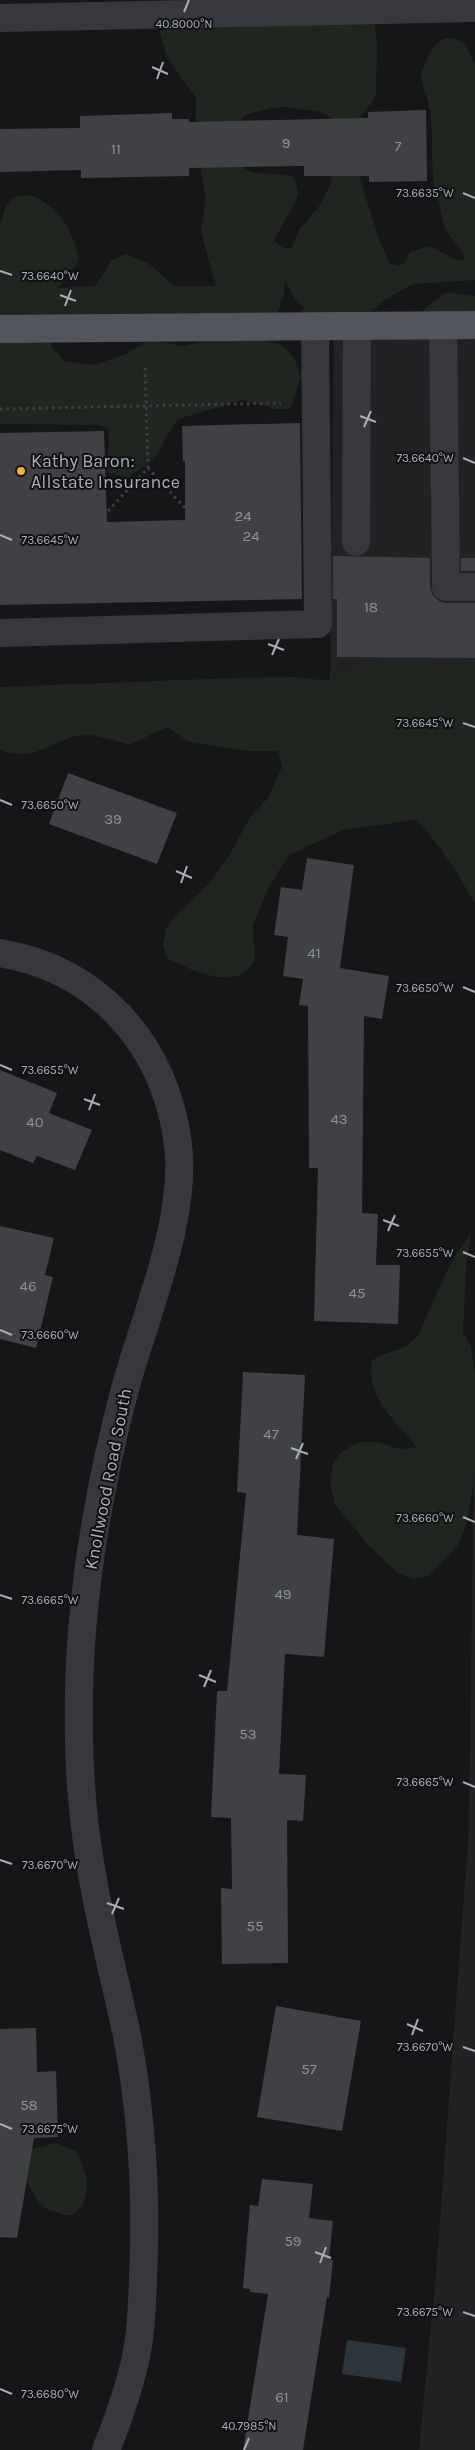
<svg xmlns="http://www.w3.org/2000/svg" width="475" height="2450" font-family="Karla,sans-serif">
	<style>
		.built { fill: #222225 }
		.green { fill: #1e261f; fill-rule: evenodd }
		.water { fill: #2c353c }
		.building { fill: #404145 }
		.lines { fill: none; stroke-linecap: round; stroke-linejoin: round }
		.path { stroke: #3d3f44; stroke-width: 3; stroke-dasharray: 2.5 4; stroke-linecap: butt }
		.minor { stroke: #37383d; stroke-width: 28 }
		.major { stroke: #53555c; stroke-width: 28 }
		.ticks { fill: none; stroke: #a8adb8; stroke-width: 2 }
		.poi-dot { fill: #f2b134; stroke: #111113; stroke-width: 2 }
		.labels { text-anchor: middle; stroke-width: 4; stroke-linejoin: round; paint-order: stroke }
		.number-label { font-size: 15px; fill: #8e929b }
		.poi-label { font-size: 18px; fill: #a8adb8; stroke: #111113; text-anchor: start }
		.street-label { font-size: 18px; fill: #a8adb8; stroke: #111113 }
		.ticks-label { font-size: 12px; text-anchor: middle; fill: #a8adb8; stroke: #111113; stroke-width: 4; stroke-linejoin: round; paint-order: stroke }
	</style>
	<rect width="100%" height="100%" fill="#161618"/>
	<!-- built -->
	<g class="built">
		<polygon points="475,324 475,678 330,681 334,329"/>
		<polygon points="475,1375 475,2450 419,2450 436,2275 469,1828"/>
	</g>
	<!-- green -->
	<g class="green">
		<path d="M 196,0 L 362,0 L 374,18 L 377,46 L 376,96 L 361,117 L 358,147 L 359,176 L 380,242 L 390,263 L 397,266 L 404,264 L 410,252 L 430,246 L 455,259 L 465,260 C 462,247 452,241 446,229 C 439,216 441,200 434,187 C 430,159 435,129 428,102 C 426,92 420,82 422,72 C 425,60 435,38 449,38 C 464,38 470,52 475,64 L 475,280 L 413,284 L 386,299 L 370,312 L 303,318 L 301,312 L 304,308 L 294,298 L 285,279 L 284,294 L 275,319 L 55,329 L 51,346 L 64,361 L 94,365 L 126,354 L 149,340 L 183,346 L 222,337 L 257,339 L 282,345 L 294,357 L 301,378 L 290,409 L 275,409 L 242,400 L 178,419 L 167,435 L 159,452 L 151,461 L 128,478 L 108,473 C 104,457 112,444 108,429 L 98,425 L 0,424 L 0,225 L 6,206 L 14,197 C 19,196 28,194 33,196 C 58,206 75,234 79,260 L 58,288 L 95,286 L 112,260 L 126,254 L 147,262 L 174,286 L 216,286 L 201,232 L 206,198 L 195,138 L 196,98 L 167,57 L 160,33 L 166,16 ZM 288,107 L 320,112 L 331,117 L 336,130 L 331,182 L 321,204 L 299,230 L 292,248 L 284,248 L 274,241 C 280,227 296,206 298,193 C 298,188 295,181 294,177 C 266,167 237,187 238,144 C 239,132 238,125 245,115 L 271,108 Z"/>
		<polygon points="447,292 475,296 475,321 423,312 428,306"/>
		<path d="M 400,664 L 441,666 L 475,664 L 475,904 C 458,874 441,845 416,820 L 343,830 L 289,855 L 268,888 L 253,926 L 255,961 C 251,965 246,973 241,975 C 216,983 189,969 167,958 L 163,945 L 167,927 L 180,911 L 208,885 L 229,856 L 250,817 L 269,797 L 282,767 L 278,751 L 248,751 L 189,742 L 167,727 L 129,745 C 118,741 92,733 80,735 C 49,742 35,763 0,750 L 0,687 L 232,678 L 294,677 L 330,681 C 350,665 376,664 400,664 Z"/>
		<path d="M 471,1235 L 466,1268 L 463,1333 L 471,1346 L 475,1375 L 475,1471 L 468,1519 L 459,1544 L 428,1576 L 413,1579 L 398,1573 L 368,1545 L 335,1504 L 330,1482 L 333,1464 L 341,1452 L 359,1442 L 378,1442 L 399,1449 L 418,1448 C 398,1425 364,1395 372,1361 C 388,1348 402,1355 417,1336 C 422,1330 424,1322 427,1315 C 440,1289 451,1255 471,1235 Z"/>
		<path d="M 57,2143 L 76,2151 C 85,2167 94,2194 79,2209 C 72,2216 68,2217 59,2213 C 54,2211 48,2210 44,2207 C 30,2195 22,2169 17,2152 Z"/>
	</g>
	<!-- water -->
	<polygon class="water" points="347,2340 406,2348 401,2382 342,2374"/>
	<!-- building -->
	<g class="building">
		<polygon points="426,110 427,181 369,182 369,176 304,176 304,166 189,168 189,176 81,178 81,170 0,172 0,129 80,128 80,116 172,113 172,119 189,119 189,122 368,118 368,112"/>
		<polygon points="300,423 302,599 0,605 0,433 104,431 107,522 185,520 185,461 183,461 182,426"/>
		<polygon points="333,556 430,558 430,587 433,595 439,601 446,603 475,603 475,658 337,657 337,599 333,599"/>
		<rect x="461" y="558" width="14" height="13"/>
		<polygon points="68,773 177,813 157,864 49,824"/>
		<polygon points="307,858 354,865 340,968 389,976 382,1019 364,1016 362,1213 378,1214 376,1265 400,1265 398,1324 314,1321 318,1168 309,1168 308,1006 299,1005 303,979 283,976 288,937 274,935 281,887 302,890"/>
		<polygon points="0,1070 57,1093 49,1113 92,1130 75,1170 37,1156 33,1163 0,1150"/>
		<polygon points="0,1226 54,1238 45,1275 53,1277 36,1348 0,1339"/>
		<polygon points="243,1372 305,1375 297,1535 334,1539 324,1657 285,1654 279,1774 306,1775 303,1821 287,1820 288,1963 222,1964 221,1888 232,1889 231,1818 211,1817 217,1691 227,1691 246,1493 237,1492"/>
		<polygon points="276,2006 361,2021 342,2131 257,2117"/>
		<polygon points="36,2028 37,2072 56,2071 58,2137 34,2138 17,2238 0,2237 0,2029"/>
		<polygon points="262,2179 313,2184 309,2218 333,2221 329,2259 333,2260 329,2298 327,2297 303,2450 243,2450 268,2294 250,2292 250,2289 243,2288 250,2205 258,2206"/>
	</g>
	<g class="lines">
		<!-- path -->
		<g class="path">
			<polyline points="145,368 148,468"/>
			<polyline points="0,409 281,403"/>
			<polyline points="108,511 148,468 185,508"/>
		</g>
		<!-- minor -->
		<g class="minor">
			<polyline points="0,18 475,8"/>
			<polyline points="443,325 446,587 475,587"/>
			<polyline points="356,542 357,326"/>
			<polyline points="0,633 318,624 315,327"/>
			<path d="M 0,953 C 97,969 162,1042 177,1137 C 190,1214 145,1315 125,1389 C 105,1464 90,1542 83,1620 C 76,1697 77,1785 90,1862 C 99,1921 115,1978 127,2036 C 142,2116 147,2196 143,2277 C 142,2307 141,2337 134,2366 C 127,2394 117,2423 106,2450"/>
		</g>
		<!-- major -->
		<polyline class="major" points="0,329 475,325"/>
	</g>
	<!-- ticks -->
	<path class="ticks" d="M 184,12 L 189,0M 152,67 L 168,74M 157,79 L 163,62M 463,193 L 475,198M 0,271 L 12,275M 60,295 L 76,301M 65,306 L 71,290M 360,416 L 376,422M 364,427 L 371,411M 463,458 L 475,463M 0,535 L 12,540M 268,644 L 284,650M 272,655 L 279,639M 463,723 L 475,727M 0,800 L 12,805M 176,871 L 192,878M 181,883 L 187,866M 463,987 L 475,992M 0,1065 L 12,1070M 84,1099 L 100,1105M 89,1110 L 95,1094M 383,1220 L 399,1226M 388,1231 L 395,1215M 463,1252 L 475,1257M 0,1330 L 12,1335M 291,1448 L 308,1454M 296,1459 L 303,1443M 463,1517 L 475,1522M 0,1595 L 12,1599M 199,1675 L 216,1682M 204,1687 L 211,1670M 463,1782 L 475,1787M 0,1860 L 12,1864M 107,1903 L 124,1909M 112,1914 L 119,1898M 407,2024 L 423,2031M 412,2035 L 418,2019M 463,2047 L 475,2051M 0,2124 L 12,2129M 315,2252 L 331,2258M 320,2263 L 326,2247M 463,2312 L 475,2316M 0,2389 L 12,2394M 244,2450 L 249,2438"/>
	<!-- markers -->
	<circle class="poi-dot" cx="21" cy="471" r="5"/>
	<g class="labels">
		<!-- number labels -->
		<g class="number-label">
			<text x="286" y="148">9</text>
			<text x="398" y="151">7</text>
			<text x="116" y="154">11</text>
			<text x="243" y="521">24</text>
			<text x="251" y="541">24</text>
			<text x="371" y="612">18</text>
			<text x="113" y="824">39</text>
			<text x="314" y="958">41</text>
			<text x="339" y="1124">43</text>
			<text x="35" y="1127">40</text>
			<text x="28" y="1291">46</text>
			<text x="357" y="1298">45</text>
			<text x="271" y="1439">47</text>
			<text x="283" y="1599">49</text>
			<text x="248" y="1739">53</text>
			<text x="255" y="1931">55</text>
			<text x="309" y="2074">57</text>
			<text x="29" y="2110">58</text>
			<text x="293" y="2246">59</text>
			<text x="282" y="2402">61</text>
		</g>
		<!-- poi labels -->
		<g class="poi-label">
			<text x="31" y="467">Kathy Baron:<tspan x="31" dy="21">Allstate Insurance</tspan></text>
		</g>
		<!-- street labels -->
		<g class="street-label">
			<text transform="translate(108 1479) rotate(-79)" y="6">Knollwood Road South</text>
		</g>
	</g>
	<g class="ticks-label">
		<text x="184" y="28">40.8000°N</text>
		<text x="425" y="197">73.6635°W</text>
		<text x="50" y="280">73.6640°W</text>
		<text x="425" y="462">73.6640°W</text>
		<text x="50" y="544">73.6645°W</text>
		<text x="425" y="727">73.6645°W</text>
		<text x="50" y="809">73.6650°W</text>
		<text x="425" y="992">73.6650°W</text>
		<text x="50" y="1074">73.6655°W</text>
		<text x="425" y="1257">73.6655°W</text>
		<text x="50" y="1339">73.6660°W</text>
		<text x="425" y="1522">73.6660°W</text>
		<text x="50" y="1604">73.6665°W</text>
		<text x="425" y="1786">73.6665°W</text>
		<text x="50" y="1869">73.6670°W</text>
		<text x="425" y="2051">73.6670°W</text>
		<text x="50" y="2133">73.6675°W</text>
		<text x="425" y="2316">73.6675°W</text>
		<text x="50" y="2398">73.6680°W</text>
		<text x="249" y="2430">40.7985°N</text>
	</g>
</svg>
